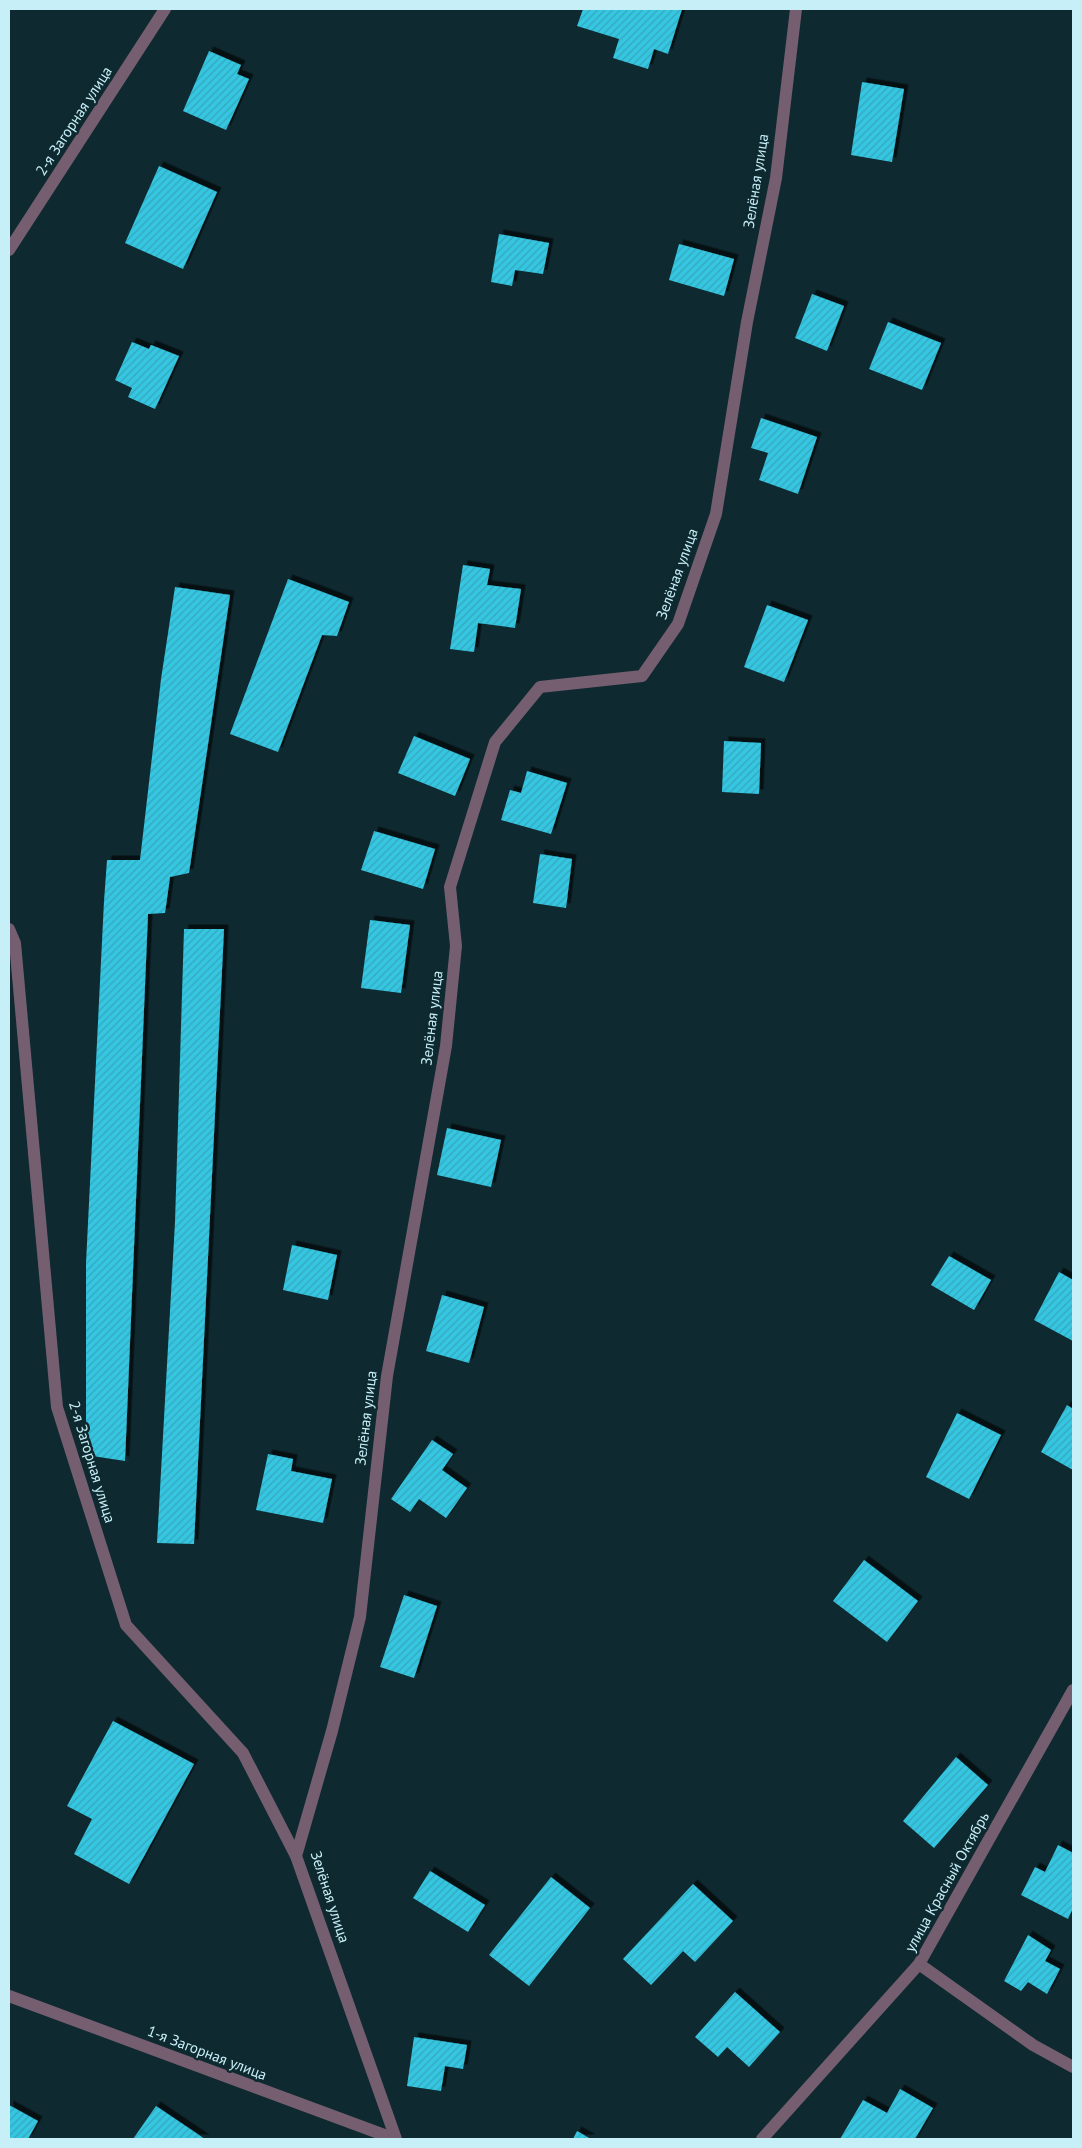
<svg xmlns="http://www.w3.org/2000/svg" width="1082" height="2148" font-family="'PT Sans',sans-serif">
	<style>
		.building { fill: url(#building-hatch); filter: url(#shadow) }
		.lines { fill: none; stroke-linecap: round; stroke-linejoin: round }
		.minor { stroke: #745e6f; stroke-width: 12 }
		.labels { text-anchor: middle; stroke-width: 5; stroke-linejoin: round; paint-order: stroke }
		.street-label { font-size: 15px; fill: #c7eff8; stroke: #0e292f }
	</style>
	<defs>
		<pattern id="building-hatch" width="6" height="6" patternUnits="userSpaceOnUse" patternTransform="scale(1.25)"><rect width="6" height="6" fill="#35c6e1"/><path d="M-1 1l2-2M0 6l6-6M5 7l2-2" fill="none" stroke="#37a6bb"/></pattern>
		<filter id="shadow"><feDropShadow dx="4.5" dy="-4.5" stdDeviation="0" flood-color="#0009"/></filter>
	</defs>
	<rect width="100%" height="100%" fill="#0e292f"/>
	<!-- building -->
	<g class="building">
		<polygon points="583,9 682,9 668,54 654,49 648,69 613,58 619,39 577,26"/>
		<polygon points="209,51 241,65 237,74 249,79 226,130 183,111"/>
		<polygon points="862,82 904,89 892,162 851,155"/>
		<polygon points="159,166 217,192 183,269 125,243"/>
		<polygon points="499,234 549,243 543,274 515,270 512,286 491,282"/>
		<polygon points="679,244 734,259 724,296 669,280"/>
		<polygon points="812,294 844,306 827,351 795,338"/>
		<polygon points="888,322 941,343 922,390 869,369"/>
		<polygon points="132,342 149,349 151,345 179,356 155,409 128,397 132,388 115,380"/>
		<polygon points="761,418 817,437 798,494 759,480 768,453 751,448"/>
		<polygon points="463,565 490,569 487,585 521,589 515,628 478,623 474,652 450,649"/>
		<polygon points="288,579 349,602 337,636 322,635 278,752 230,734"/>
		<polygon points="175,587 230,595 189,873 170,877 165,913 148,914 125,1461 86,1455 86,1263 104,901 107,860 140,860 161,679"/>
		<polygon points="767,605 808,620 784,682 744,667"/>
		<polygon points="414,736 470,759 455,796 398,773"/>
		<polygon points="724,741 761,743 759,794 722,792"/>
		<polygon points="527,771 567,783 551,834 501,820 510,790 521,793"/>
		<polygon points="374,831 435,849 423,889 361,870"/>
		<polygon points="540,854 572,859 566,908 533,903"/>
		<polygon points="370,920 410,925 401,993 361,988"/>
		<polygon points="184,929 224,929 194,1544 157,1543 175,1222"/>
		<polygon points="447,1128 501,1140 491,1187 437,1175"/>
		<polygon points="292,1245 337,1255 328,1300 283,1290"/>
		<polygon points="949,1256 991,1280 974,1310 931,1285"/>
		<polygon points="1059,1272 1073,1280 1073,1341 1034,1320"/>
		<polygon points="442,1295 484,1307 469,1363 426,1351"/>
		<polygon points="1067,1405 1073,1409 1073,1470 1041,1452"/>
		<polygon points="957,1413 1001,1435 969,1499 926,1477"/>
		<polygon points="432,1440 453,1454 442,1470 467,1488 446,1518 419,1499 410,1512 391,1499"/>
		<polygon points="268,1454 293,1459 291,1471 332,1479 323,1523 256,1510"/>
		<polygon points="864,1560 918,1601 887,1642 833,1601"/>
		<polygon points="404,1595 437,1606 414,1678 380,1667"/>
		<polygon points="113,1721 194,1764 129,1884 74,1854 92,1819 67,1806"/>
		<polygon points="956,1757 988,1785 934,1848 903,1821"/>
		<polygon points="1058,1845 1073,1853 1073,1908 1068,1919 1021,1895 1035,1867 1045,1872"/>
		<polygon points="430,1871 485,1905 468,1932 413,1898"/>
		<polygon points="551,1877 590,1908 529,1986 489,1955"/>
		<polygon points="693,1884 733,1921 695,1962 683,1951 651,1985 623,1959"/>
		<polygon points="1028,1935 1051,1950 1045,1961 1060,1969 1047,1994 1028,1982 1021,1991 1004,1981"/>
		<polygon points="735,1992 780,2032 749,2067 727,2047 718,2057 695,2037"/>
		<polygon points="414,2037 467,2045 463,2069 445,2066 441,2091 407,2086"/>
		<polygon points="900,2089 933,2108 915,2139 840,2139 863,2100 887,2113"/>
		<polygon points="9,2105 38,2121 28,2139 9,2139"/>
		<polygon points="156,2106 205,2139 133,2139"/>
		<polygon points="577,2131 591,2139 573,2139"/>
	</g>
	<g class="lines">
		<!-- minor -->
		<g class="minor">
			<polyline points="9,250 165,9"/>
			<polyline points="9,929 15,943 57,1407 126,1625 243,1753 296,1856"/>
			<polyline points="919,1964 1033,2045 1073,2067"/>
			<polyline points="9,1996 395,2139"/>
			<polyline points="396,2139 296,1856 332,1731 360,1617 387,1376 446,1046 456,946 450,887 495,742 540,687 642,676 678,624 716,514 747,322 776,178 796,9"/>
			<polyline points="762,2139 919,1964 1073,1690"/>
		</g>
	</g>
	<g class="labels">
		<!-- street labels -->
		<g class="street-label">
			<text transform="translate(74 121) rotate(-57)" y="5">2-я Загорная улица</text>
			<text transform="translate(756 181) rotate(-81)" y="5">Зелёная улица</text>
			<text transform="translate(677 574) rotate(-70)" y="5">Зелёная улица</text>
			<text transform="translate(432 1018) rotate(-83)" y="5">Зелёная улица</text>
			<text transform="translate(366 1418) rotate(-83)" y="5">Зелёная улица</text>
			<text transform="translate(92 1462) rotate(73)" y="5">2-я Загорная улица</text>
			<text transform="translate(947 1882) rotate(-61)" y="5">улица Красный Октябрь</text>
			<text transform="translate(330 1897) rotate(72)" y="5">Зелёная улица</text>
			<text transform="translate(207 2053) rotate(21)" y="5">1-я Загорная улица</text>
		</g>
	</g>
	<!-- border -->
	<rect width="1082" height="2148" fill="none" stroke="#c7eff8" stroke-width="20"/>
</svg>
